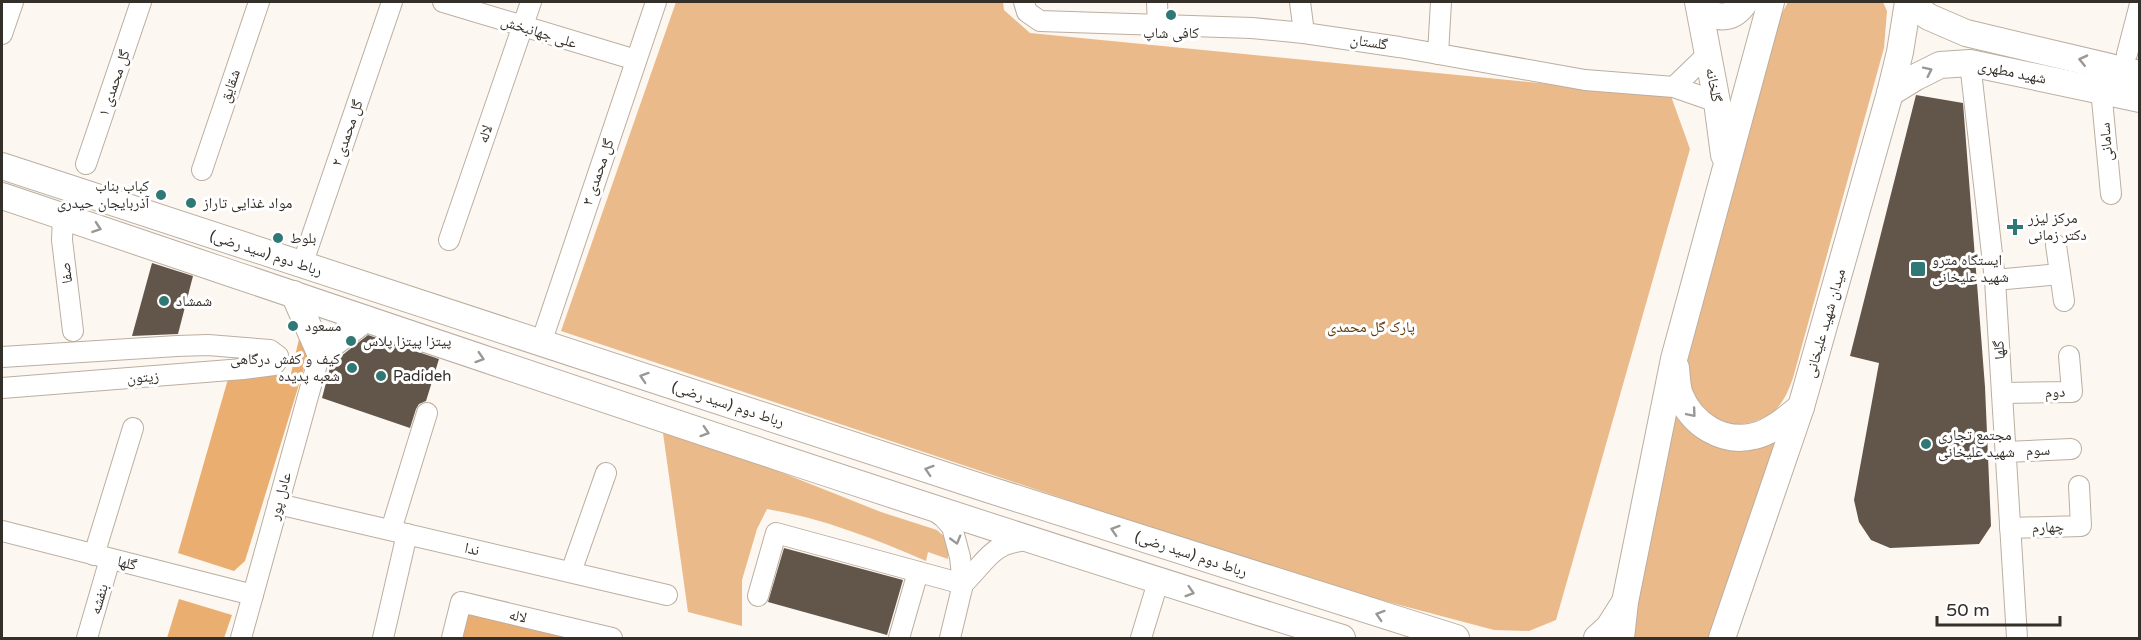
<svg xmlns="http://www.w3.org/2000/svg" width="2141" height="640" font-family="'Varela Round','Noto Naskh Arabic',sans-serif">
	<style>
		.green { fill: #ebba8a }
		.forest { fill: #ebae71 }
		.building { fill: #625549 }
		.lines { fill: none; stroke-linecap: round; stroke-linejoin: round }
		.minor-casing { stroke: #bcaea0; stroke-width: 22 }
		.major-casing { stroke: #bcaea0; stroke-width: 28 }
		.minor { stroke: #fff; stroke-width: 20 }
		.major { stroke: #fff; stroke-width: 26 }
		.oneway { stroke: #9a9794 }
		.poi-dot { fill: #2f7875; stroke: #fff; stroke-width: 2 }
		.labels { text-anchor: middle; stroke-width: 6; stroke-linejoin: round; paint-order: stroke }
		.street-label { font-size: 15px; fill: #352f29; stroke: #fff }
		.poi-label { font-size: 15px; fill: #352f29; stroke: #fff; text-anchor: start }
		.park-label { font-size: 15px; fill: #613908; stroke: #fff }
	</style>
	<rect width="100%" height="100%" fill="#fdf7f1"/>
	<!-- green -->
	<g class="green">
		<polygon points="676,2 1003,2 1004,10 1030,33 1671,96 1690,149 1556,620 1529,631 1494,630 1313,582 561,331"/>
		<path d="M 1788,2 L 1883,2 L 1887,11 L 1884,48 L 1793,378 C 1789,389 1784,402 1775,410 C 1754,428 1718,431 1700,407 C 1691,395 1687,378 1687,363 L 1781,15 Z"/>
		<polygon points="1676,402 1685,418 1783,432 1714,638 1631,638 1631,631"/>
		<path d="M 663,433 L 750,460 L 881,512 L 937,530 L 949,541 L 948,559 L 928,552 L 926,561 C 875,539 822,518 767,509 L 757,529 L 742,580 L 742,626 L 688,612 Z"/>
	</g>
	<!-- forest -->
	<g class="forest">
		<polygon points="299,339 308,355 245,561 234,571 178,553 228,379 271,375 290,378"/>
		<polygon points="179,599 232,615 224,638 167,638"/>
		<polygon points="466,610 585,638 459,638"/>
	</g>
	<!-- building -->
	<g class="building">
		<polygon points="1916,95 1963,103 1985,387 1991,526 1979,544 1890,548 1871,540 1859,522 1854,500 1879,363 1850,356"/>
		<polygon points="152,263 193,276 178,334 132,336"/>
		<polygon points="368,335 439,359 426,401 419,404 416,409 410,428 322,398 331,364"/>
		<polygon points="784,548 903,580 887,635 768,602"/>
	</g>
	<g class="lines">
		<defs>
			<g id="minor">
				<polyline points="443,2 636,60"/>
				<polyline points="1024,2 1027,12 1040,21 1252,28 1304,33 1399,47 1585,80 1674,87 1717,102"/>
				<polyline points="1157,2 1158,25"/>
				<polyline points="1300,2 1304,33"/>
				<polyline points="2,34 13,2"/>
				<polyline points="1438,54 1441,2"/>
				<polyline points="2127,54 2140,4"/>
				<polyline points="1970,63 1995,280 2017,638"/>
				<polyline points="1674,87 1708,54"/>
				<polyline points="2101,89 2111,194"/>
				<polyline points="86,164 141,2"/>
				<polyline points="202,170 259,2"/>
				<polyline points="63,216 62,240 73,331"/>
				<polyline points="449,240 531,2"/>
				<polyline points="2056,245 2064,301"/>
				<polyline points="302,265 392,2"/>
				<polyline points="1995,280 2060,274"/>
				<polyline points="541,343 656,2"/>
				<polyline points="2,357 177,346 208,345 270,350 278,356 277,361 274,365 243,369 2,388"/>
				<polyline points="2002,393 2072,392 2069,356"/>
				<polyline points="2006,452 2071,449"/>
				<polyline points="278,504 667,595"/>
				<polyline points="932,509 943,517 952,527 960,557 963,584 950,638"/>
				<polyline points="2010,528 2081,526 2079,486"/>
				<polyline points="391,530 427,413"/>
				<polyline points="2,531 253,595"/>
				<polyline points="94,555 133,428"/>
				<polyline points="571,572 606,473"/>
				<path d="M 963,584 C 988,560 991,542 1030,540"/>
				<polyline points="758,596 776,533 963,584"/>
				<polyline points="87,638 110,559"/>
				<polyline points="241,638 320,353"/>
				<polyline points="383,638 407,534"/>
				<polyline points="452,638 461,602 612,638"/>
				<polyline points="899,638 918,572"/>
				<polyline points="1141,638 1158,582"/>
			</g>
			<g id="major">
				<polyline points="1698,2 1717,102 1724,155"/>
				<polyline points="1909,3 1929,17 1966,33 2140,74"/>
				<path d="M 1701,11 C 1720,19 1733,20 1745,2"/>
				<polyline points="1890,93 1916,77 1940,65 1970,63 2140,99"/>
				<polyline points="2,166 984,488 1456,638"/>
				<path d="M 2,196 C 447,346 892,499 1342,638"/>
				<polyline points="294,294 320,353 365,319"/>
				<path d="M 1676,368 C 1677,377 1677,387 1680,395 C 1692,424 1722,444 1754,436 C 1772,432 1787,418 1801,407"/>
				<polyline points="1597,638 1609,627 1623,605"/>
				<polyline points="1621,638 1625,602 1674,359 1771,2"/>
				<polyline points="1722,638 1801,407 1890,93 1900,52 1908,2"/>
			</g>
		</defs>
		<!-- minor casing -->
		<use href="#minor" class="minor-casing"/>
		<!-- major casing -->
		<use href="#major" class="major-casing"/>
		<!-- minor -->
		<use href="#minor" class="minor"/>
		<!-- major -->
		<use href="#major" class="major"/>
	</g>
	<!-- one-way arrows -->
	<defs><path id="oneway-chevron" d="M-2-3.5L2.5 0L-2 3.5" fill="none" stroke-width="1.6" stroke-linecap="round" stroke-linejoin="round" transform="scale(1.5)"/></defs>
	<g class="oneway">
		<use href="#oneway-chevron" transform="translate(2083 60) rotate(-167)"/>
		<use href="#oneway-chevron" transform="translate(1928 71) rotate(-26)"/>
		<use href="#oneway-chevron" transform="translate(97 228) rotate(19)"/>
		<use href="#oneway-chevron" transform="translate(480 358) rotate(18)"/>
		<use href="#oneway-chevron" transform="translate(644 377) rotate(-162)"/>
		<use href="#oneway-chevron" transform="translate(1692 413) rotate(50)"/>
		<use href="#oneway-chevron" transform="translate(705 432) rotate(18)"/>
		<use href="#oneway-chevron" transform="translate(929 470) rotate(-162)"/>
		<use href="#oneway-chevron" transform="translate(1115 530) rotate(-162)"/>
		<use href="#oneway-chevron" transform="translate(956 540) rotate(74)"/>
		<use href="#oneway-chevron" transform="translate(1190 592) rotate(17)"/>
		<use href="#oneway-chevron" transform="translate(1380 615) rotate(-162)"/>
	</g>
	<!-- markers -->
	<g class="poi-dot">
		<circle cx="1171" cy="15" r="6"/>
		<circle cx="161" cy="195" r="6"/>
		<circle cx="191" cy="203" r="6"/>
		<path d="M2012 218h6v6h6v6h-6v6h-6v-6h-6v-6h6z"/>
		<circle cx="278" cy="238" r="6"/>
		<rect x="1910" y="261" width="16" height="16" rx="3"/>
		<circle cx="164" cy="301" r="6"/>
		<circle cx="293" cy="326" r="6"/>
		<circle cx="351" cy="341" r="6"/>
		<circle cx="352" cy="368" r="6"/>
		<circle cx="381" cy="376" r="6"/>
		<circle cx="1926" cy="444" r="6"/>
	</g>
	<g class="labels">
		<!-- street labels -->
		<g class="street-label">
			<text transform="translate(539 32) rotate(17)" y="5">علی جهانبخش</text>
			<text transform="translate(1369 42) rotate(8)" y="5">گلستان</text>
			<text transform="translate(2012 72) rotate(11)" y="5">شهید مطهری</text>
			<text transform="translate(114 83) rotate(-71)" y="5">گل محمدی ۱</text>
			<text transform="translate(1714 85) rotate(80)" y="5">گلخانه</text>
			<text transform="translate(230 86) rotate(-71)" y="5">شقایق</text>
			<text transform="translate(347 133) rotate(-71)" y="5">گل محمدی ۲</text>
			<text transform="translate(485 134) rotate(-71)" y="5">لاله</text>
			<text transform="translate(2106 142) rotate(-95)" y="5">سامانی</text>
			<text transform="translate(598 172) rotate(-71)" y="5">گل محمدی ۳</text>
			<text transform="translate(266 253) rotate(18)" y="5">رباط دوم (سید رضی)</text>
			<text transform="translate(66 273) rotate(-97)" y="5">صفا</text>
			<text transform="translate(1825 323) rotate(-74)" y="5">میدان شهید علیخانی</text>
			<text transform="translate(1999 350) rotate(-94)" y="5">گلها</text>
			<text transform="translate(143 377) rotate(-4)" y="5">زیتون</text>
			<text transform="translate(2055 392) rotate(-3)" y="5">دوم</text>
			<text transform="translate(728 404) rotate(18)" y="5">رباط دوم (سید رضی)</text>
			<text transform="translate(2038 450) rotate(-2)" y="5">سوم</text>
			<text transform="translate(280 496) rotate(-75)" y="5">عادل پور</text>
			<text transform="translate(2048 527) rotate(-2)" y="5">چهارم</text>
			<text transform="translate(472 549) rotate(13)" y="5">ندا</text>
			<text transform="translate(1191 554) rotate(18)" y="5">رباط دوم (سید رضی)</text>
			<text transform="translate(127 563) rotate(14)" y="5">گلها</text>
			<text transform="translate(99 599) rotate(-74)" y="5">بنفشه</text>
			<text transform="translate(518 616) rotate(14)" y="5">لاله</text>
		</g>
		<!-- poi labels -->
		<g class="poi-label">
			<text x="1171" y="38" text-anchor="middle">کافی شاپ</text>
			<text x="149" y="191" text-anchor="end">کباب بناب<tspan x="149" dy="17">آذربایجان حیدری</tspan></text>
			<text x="203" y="208">مواد غذایی تاراز</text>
			<text x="2028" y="223">مرکز لیزر<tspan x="2028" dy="17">دکتر زمانی</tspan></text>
			<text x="290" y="243">بلوط</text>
			<text x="1932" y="265">ایستگاه مترو<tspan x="1932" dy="17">شهید علیخانی</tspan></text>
			<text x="176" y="306">شمشاد</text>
			<text x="305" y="331">مسعود</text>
			<text x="363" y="346">پیتزا پیتزا پلاس</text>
			<text x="340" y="364" text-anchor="end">کیف و کفش درگاهی<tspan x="340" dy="17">شعبه پدیده</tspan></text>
			<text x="393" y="381">Padideh</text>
			<text x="1938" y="440">مجتمع تجاری<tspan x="1938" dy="17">شهید علیخانی</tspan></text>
		</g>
		<!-- park labels -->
		<g class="park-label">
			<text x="1371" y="332">پارک گل محمدی</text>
		</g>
	</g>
	<!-- border -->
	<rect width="2141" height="640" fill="none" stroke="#352f29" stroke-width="6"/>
	<!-- scale -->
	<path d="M1937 616v9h123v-9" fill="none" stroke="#352f29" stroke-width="3"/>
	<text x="1946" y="616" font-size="18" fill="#352f29" stroke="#ffffff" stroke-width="4.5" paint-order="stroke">50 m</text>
</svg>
